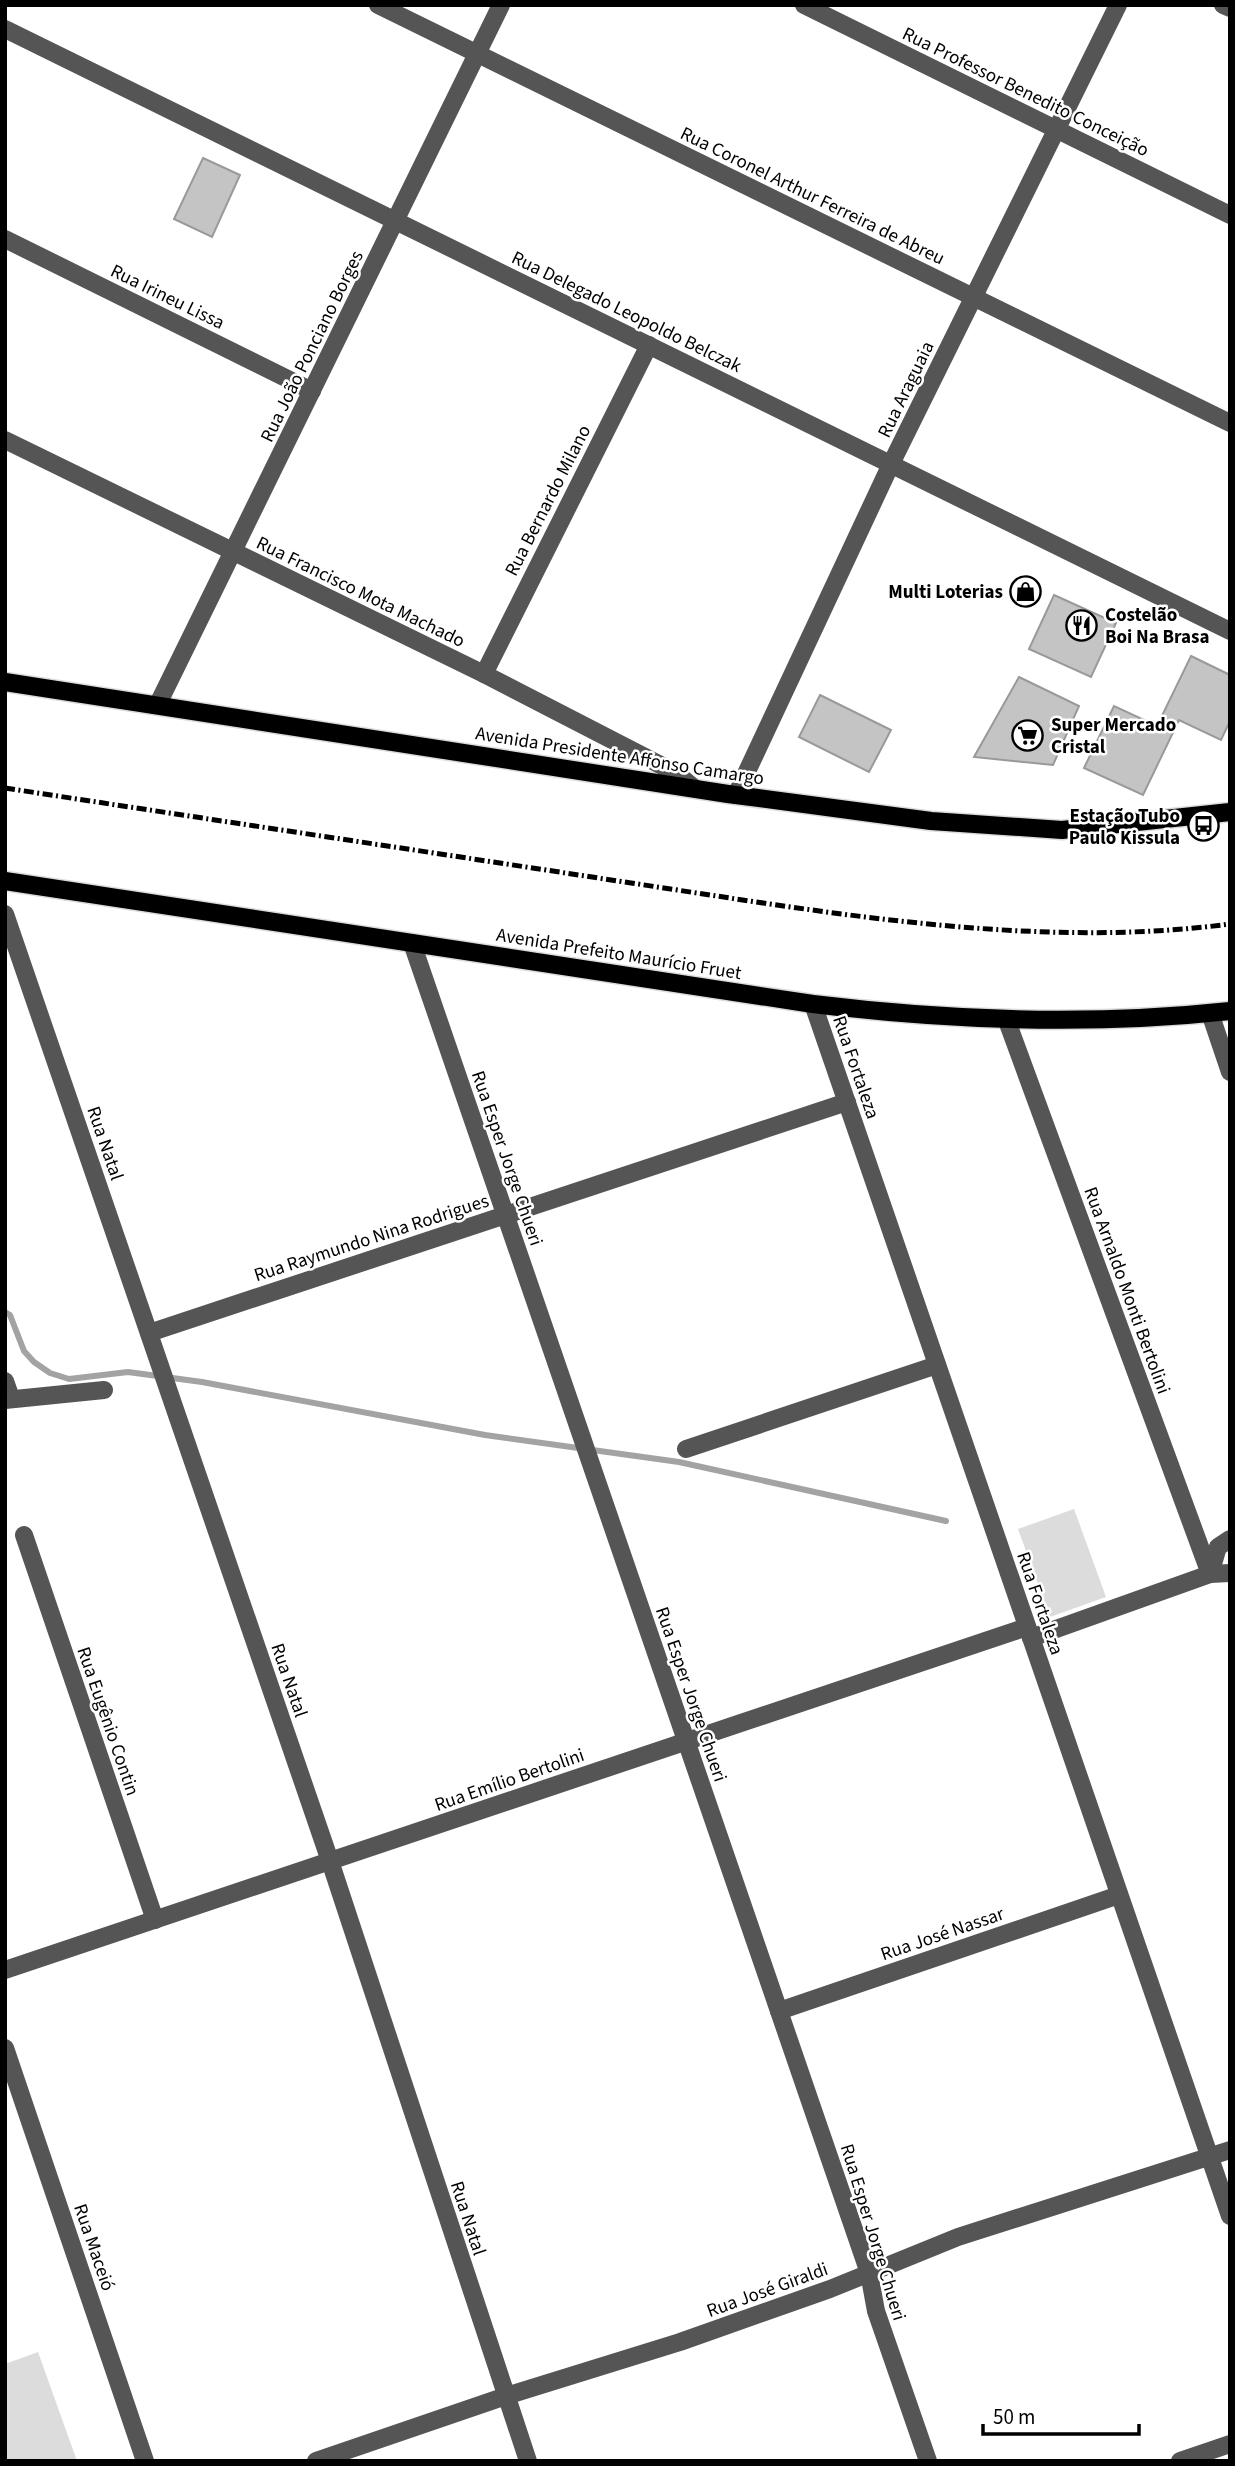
<svg xmlns="http://www.w3.org/2000/svg" width="1235" height="2466" font-family="'Source Sans 3',sans-serif">
	<style>
		.green { fill: #dcdcdc }
		.lines { fill: none; stroke-linecap: round; stroke-linejoin: round }
		.stream { stroke: #a3a3a3; stroke-width: 6 }
		.building { fill: #c4c4c4; stroke: #999; stroke-width: 2 }
		.major-casing { stroke: #dbdbdb; stroke-width: 21 }
		.minor { stroke: #555; stroke-width: 18 }
		.major { stroke: #000; stroke-width: 18 }
		.rail { stroke: #000; stroke-width: 5; stroke-dasharray: 10 3.5 2 3.5; stroke-linecap: butt }
		.labels { text-anchor: middle; stroke-width: 5; stroke-linejoin: round; paint-order: stroke }
		.street-label { font-size: 19px; fill: #000; stroke: #fff }
		.poi-label { font-size: 19px; font-weight: bold; fill: #000; stroke: #fff; text-anchor: end }
	</style>
	<rect width="100%" height="100%" fill="#fff"/>
	<!-- green -->
	<g class="green">
		<polygon points="1074,1509 1106,1597 1050,1617 1018,1529"/>
		<polygon points="38,2352 77,2461 5,2461 5,2364"/>
	</g>
	<g class="lines">
		<!-- stream -->
		<polyline class="stream" points="5,1312 10,1315 24,1351 34,1362 50,1373 69,1379 128,1372 202,1382 485,1435 679,1462 946,1521"/>
	</g>
	<!-- building -->
	<g class="building">
		<polygon points="203,158 240,175 212,237 174,219"/>
		<polygon points="1054,595 1116,623 1091,677 1029,649"/>
		<polygon points="1191,656 1230,675 1230,721 1221,740 1179,720 1143,795 1084,768 1114,706 1157,726"/>
		<polygon points="1019,677 1079,706 1053,765 974,757"/>
		<polygon points="820,695 891,730 869,772 799,737"/>
	</g>
	<g class="lines">
		<defs>
			<g id="major">
				<polyline points="5,682 728,794 931,821 1062,830 1230,812"/>
				<path d="M 5,881 L 813,1004 C 952,1021 1090,1026 1230,1011"/>
			</g>
		</defs>
		<!-- major casing -->
		<use href="#major" class="major-casing"/>
		<!-- minor -->
		<g class="minor">
			<polyline points="378,5 1230,423"/>
			<polyline points="804,5 1230,215"/>
			<polyline points="1223,5 1230,8"/>
			<polyline points="5,29 1230,631"/>
			<polyline points="5,239 312,391"/>
			<polyline points="5,440 484,674 676,773 694,788"/>
			<polyline points="484,674 649,345"/>
			<polyline points="158,704 501,5"/>
			<polyline points="736,795 891,464 1118,5"/>
			<polyline points="5,914 330,1861 528,2461"/>
			<polyline points="412,943 869,2273 876,2311 928,2461"/>
			<polyline points="813,1004 1230,2216"/>
			<polyline points="1210,1013 1230,1072"/>
			<polyline points="1007,1021 1210,1574"/>
			<polyline points="149,1333 847,1102"/>
			<polyline points="5,1381 11,1398"/>
			<polyline points="5,1400 104,1390"/>
			<polyline points="686,1449 937,1365"/>
			<polyline points="24,1535 155,1920"/>
			<polyline points="1210,1574 1218,1547 1230,1539"/>
			<polyline points="1031,1638 1210,1574 1230,1573"/>
			<polyline points="5,1970 1027,1627"/>
			<polyline points="779,2011 1119,1895"/>
			<polyline points="5,2048 145,2461"/>
			<polyline points="316,2461 506,2396 680,2342 830,2289 958,2237 1230,2150"/>
			<polyline points="1180,2461 1230,2444"/>
		</g>
		<!-- major -->
		<use href="#major" class="major"/>
		<!-- rail -->
		<path class="rail" d="M 5,788 C 214,820 422,851 631,883 C 825,912 1034,950 1230,924"/>
	</g>
	<!-- icons -->
	<defs>
		<symbol id="shop-ring" viewBox="-11 -11 22 22"><circle r="9.5" fill="#fff" stroke="#000" stroke-width="1.5"/><path d="M-5-2.5h2.3a2.7 3.5 0 0 1 5.4 0H5L5.5 6h-11ZM-1.5-2.5h3a1.5 2.3 0 0 0-3 0Z" fill="#000"/></symbol>
		<symbol id="restaurant-ring" viewBox="-11 -11 22 22"><circle r="9.5" fill="#fff" stroke="#000" stroke-width="1.5"/><path d="M-5-6h1v4h1v-4h1v4h1v-4h1v5L-1.5 .5V6h-2V.5L-5-1ZM5-6V6H3V1.5H1.5Q1.5-4 5-6Z" fill="#000"/></symbol>
		<symbol id="supermarket-ring" viewBox="-11 -11 22 22"><circle r="9.5" fill="#fff" stroke="#000" stroke-width="1.5"/><path d="M-6-5.5h2.5l.6 2H6L4.5 2H-2.5L-4.4-4H-6ZM-1.5 3.2a1.3 1.3 0 1 0 .1 0ZM3 3.2a1.3 1.3 0 1 0 .1 0Z" fill="#000"/></symbol>
		<symbol id="bus-ring" viewBox="-11 -11 22 22"><circle r="9.5" fill="#fff" stroke="#000" stroke-width="1.5"/><path d="M-5-6H5V4H4V6H2V4H-2V6H-4V4H-5ZM-3.5-4V0h7V-4ZM-3.5 1.2v1.5H-2V1.2ZM2 1.2v1.5H3.5V1.2Z" fill="#000"/></symbol>
	</defs>
	<g fill-rule="evenodd">
		<use href="#shop-ring" x="1008" y="574" width="35" height="35"/>
		<use href="#restaurant-ring" x="1064" y="608" width="35" height="35"/>
		<use href="#supermarket-ring" x="1010" y="718" width="35" height="35"/>
		<use href="#bus-ring" x="1186" y="808" width="35" height="35"/>
	</g>
	<g class="labels">
		<!-- street labels -->
		<g class="street-label">
			<text transform="translate(1026 91) rotate(26)" y="7">Rua Professor Benedito Conceição</text>
			<text transform="translate(813 195) rotate(26)" y="7">Rua Coronel Arthur Ferreira de Abreu</text>
			<text transform="translate(168 296) rotate(26)" y="7">Rua Irineu Lissa</text>
			<text transform="translate(627 311) rotate(26)" y="7">Rua Delegado Leopoldo Belczak</text>
			<text transform="translate(311 346) rotate(-64)" y="7">Rua João Ponciano Borges</text>
			<text transform="translate(905 389) rotate(-64)" y="7">Rua Araguaia</text>
			<text transform="translate(547 500) rotate(-63)" y="7">Rua Bernardo Milano</text>
			<text transform="translate(361 591) rotate(26)" y="7">Rua Francisco Mota Machado</text>
			<text transform="translate(620 755) rotate(9)" y="7">Avenida Presidente Affonso Camargo</text>
			<text transform="translate(619 953) rotate(9)" y="7">Avenida Prefeito Maurício Fruet</text>
			<text transform="translate(857 1067) rotate(71)" y="7">Rua Fortaleza</text>
			<text transform="translate(106 1143) rotate(71)" y="7">Rua Natal</text>
			<text transform="translate(508 1158) rotate(71)" y="7">Rua Esper Jorge Chueri</text>
			<text transform="translate(371 1237) rotate(-18)" y="7">Rua Raymundo Nina Rodrigues</text>
			<text transform="translate(1128 1290) rotate(70)" y="7">Rua Arnaldo Monti Bertolini</text>
			<text transform="translate(1041 1603) rotate(71)" y="7">Rua Fortaleza</text>
			<text transform="translate(290 1680) rotate(71)" y="7">Rua Natal</text>
			<text transform="translate(692 1694) rotate(71)" y="7">Rua Esper Jorge Chueri</text>
			<text transform="translate(109 1721) rotate(71)" y="7">Rua Eugênio Contin</text>
			<text transform="translate(509 1779) rotate(-19)" y="7">Rua Emílio Bertolini</text>
			<text transform="translate(942 1933) rotate(-19)" y="7">Rua José Nassar</text>
			<text transform="translate(469 2218) rotate(72)" y="7">Rua Natal</text>
			<text transform="translate(874 2232) rotate(73)" y="7">Rua Esper Jorge Chueri</text>
			<text transform="translate(95 2247) rotate(71)" y="7">Rua Maceió</text>
			<text transform="translate(767 2289) rotate(-20)" y="7">Rua José Giraldi</text>
		</g>
		<!-- poi labels -->
		<g class="poi-label">
			<text x="1003" y="598">Multi Loterias</text>
			<text x="1105" y="621" text-anchor="start">Costelão<tspan x="1105" dy="22">Boi Na Brasa</tspan></text>
			<text x="1051" y="731" text-anchor="start">Super Mercado<tspan x="1051" dy="22">Cristal</tspan></text>
			<text x="1180" y="822">Estação Tubo<tspan x="1180" dy="22">Paulo Kissula</tspan></text>
		</g>
	</g>
	<!-- border -->
	<rect width="1235" height="2466" fill="none" stroke="#000000" stroke-width="14"/>
	<!-- scale -->
	<path d="M983 2424v10h156v-10" fill="none" stroke="#000000" stroke-width="3.5"/>
	<text x="993" y="2424" font-size="21" fill="#000000" stroke="#ffffff" stroke-width="5" paint-order="stroke">50 m</text>
</svg>
